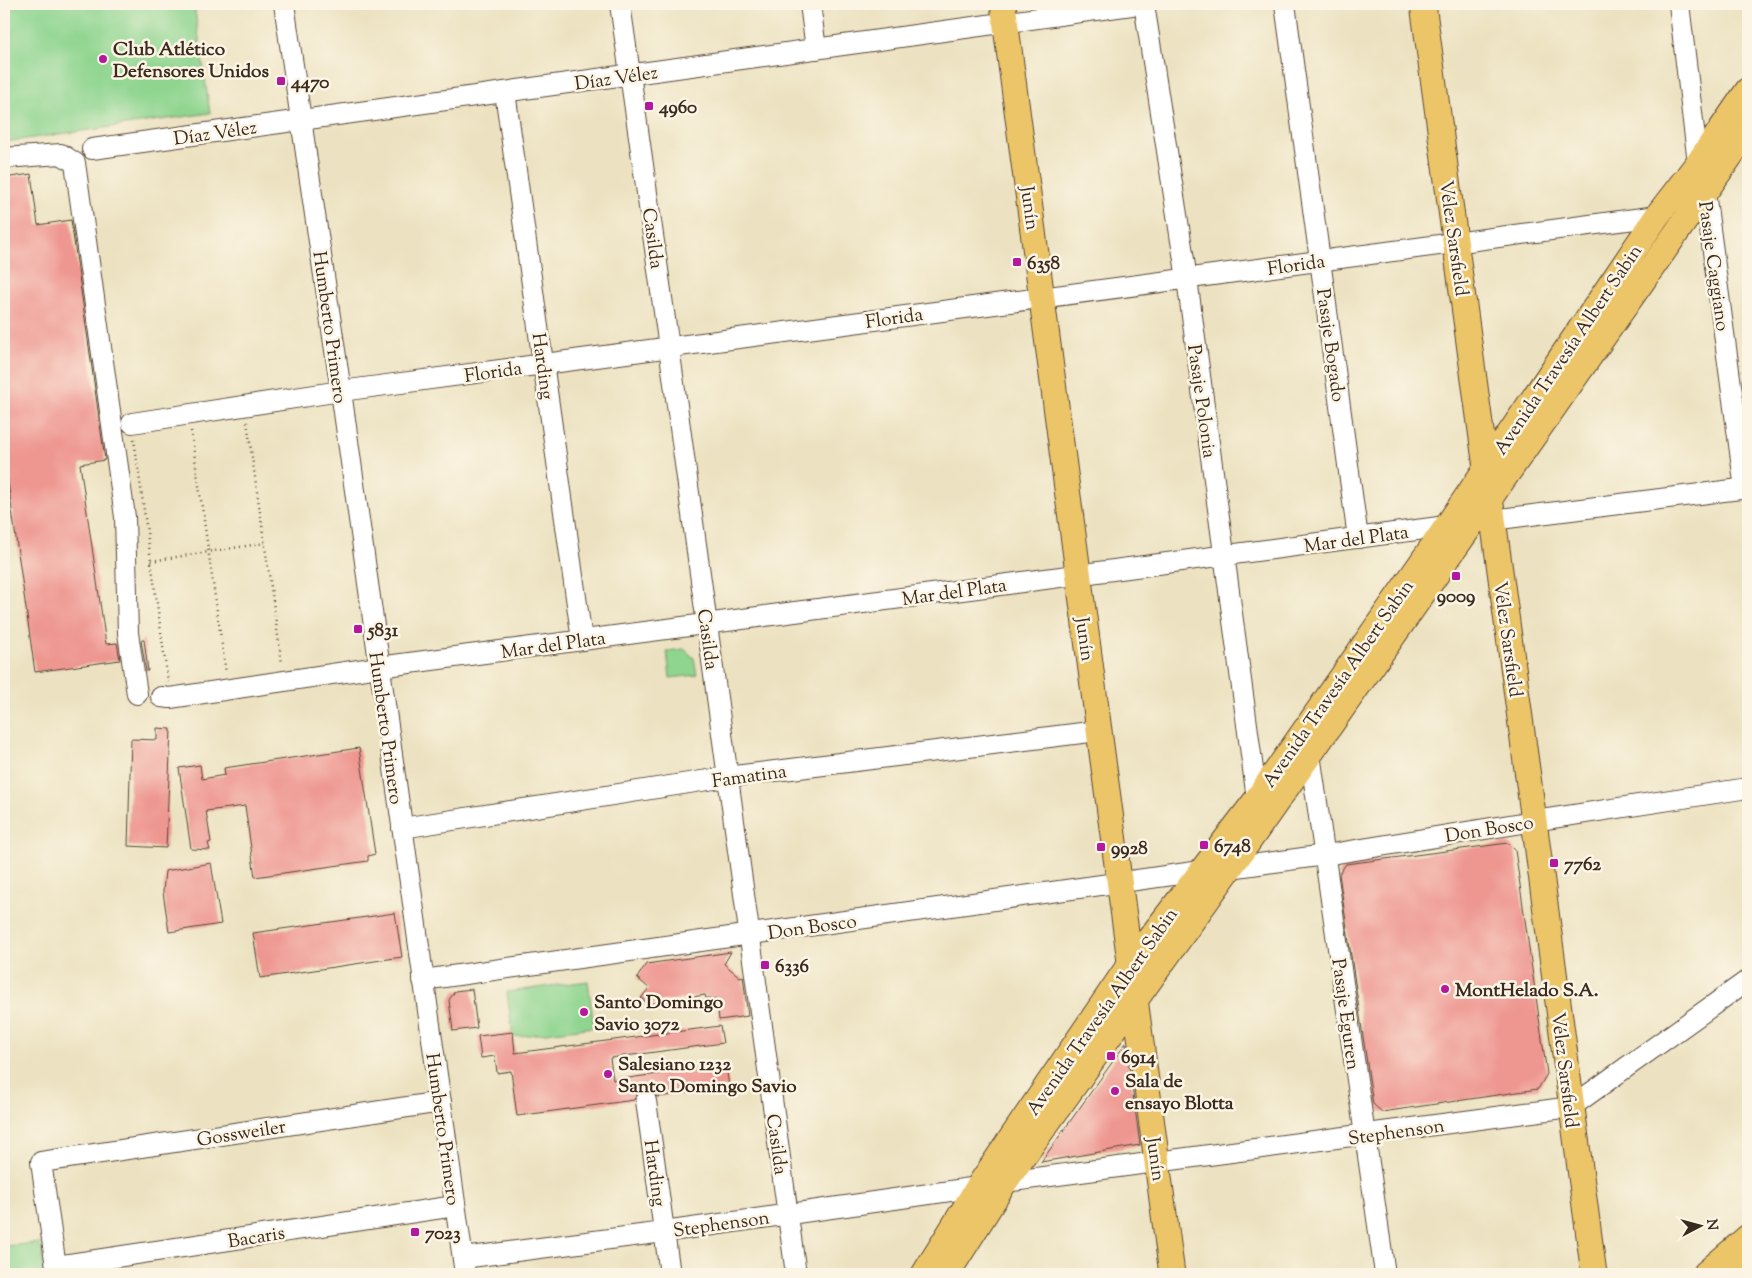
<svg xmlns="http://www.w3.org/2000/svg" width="1752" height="1278" font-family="'Sorts Mill Goudy',serif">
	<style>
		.green { fill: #8fd590; stroke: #658057 }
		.building { fill: #ee9791 }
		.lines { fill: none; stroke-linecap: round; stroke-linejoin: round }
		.minor-casing { stroke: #564636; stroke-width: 22 }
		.major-casing { stroke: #564636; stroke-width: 27 }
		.path { stroke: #564636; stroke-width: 2.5; stroke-dasharray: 1 4; stroke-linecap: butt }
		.minor { stroke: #fff; stroke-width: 20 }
		.major { stroke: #edc569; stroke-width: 25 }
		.poi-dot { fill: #b5179e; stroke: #fcf5e5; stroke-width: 2 }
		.labels { text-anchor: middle; stroke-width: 5; stroke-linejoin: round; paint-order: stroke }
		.poi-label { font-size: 19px; font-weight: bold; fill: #3b2a1e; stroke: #fcf5e5; text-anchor: start }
		.street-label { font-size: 19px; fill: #3b2a1e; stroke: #fcf5e5 }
	</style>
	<rect width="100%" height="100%" fill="#fcf5e5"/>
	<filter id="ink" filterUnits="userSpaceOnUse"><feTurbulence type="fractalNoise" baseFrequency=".02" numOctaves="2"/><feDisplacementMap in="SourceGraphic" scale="10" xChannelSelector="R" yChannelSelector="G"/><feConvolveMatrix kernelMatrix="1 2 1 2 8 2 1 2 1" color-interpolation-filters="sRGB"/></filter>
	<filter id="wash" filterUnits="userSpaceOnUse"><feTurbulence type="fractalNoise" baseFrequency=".0096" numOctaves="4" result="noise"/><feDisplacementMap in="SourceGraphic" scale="20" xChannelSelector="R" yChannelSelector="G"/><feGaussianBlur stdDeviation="1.12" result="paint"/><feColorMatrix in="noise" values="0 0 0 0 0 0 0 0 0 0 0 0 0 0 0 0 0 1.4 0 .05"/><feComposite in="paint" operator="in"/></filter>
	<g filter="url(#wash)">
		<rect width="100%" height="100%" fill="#ece2c1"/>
		<!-- green -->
		<g class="green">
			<polygon points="4,4 194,4 210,113 4,142"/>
			<polygon points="684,649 694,658 697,675 670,678 667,651"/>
			<polygon points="588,981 594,1027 513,1037 507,992"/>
			<polygon points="40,1243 45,1274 4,1274 4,1246"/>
		</g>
		<g id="blocks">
			<!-- building -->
			<g class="building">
				<polygon points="31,174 38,225 71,220 105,460 80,464 106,644 117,643 120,660 35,672 4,454 4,178"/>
				<polygon points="141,640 144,640 148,671 146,671"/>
				<polygon points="157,728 171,729 166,848 128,846 131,739 157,740"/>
				<polygon points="359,748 375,854 368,856 368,861 255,877 245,806 206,811 211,842 208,843 210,850 191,849 179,768 200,765 202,779 225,775 224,768"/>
				<polygon points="1508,843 1515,850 1547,1074 1538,1089 1382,1112 1373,1104 1339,874 1346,864"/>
				<polygon points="211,863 221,924 169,932 163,892 165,871"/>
				<polygon points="395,913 402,957 260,978 253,933"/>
				<polygon points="731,952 724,964 740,977 743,976 748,1016 719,1020 717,999 706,998 705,995 648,1004 641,998 649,988 637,978 646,964"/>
				<polygon points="472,989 477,1028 453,1031 449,1000 455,991"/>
				<polygon points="720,1026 723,1043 610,1058 613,1080 726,1065 729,1087 657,1097 651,1090 644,1089 638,1092 634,1100 517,1116 511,1071 497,1073 495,1056 481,1058 478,1036 513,1032 515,1053"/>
				<polygon points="1126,1043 1140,1145 1041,1162"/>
			</g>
		</g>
	</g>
	<g filter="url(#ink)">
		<use href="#blocks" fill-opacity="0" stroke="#564636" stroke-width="1"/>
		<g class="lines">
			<defs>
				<g id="minor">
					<polyline points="284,4 341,391 465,1274"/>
					<polyline points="620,4 669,347 796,1274"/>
					<polyline points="810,4 816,49"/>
					<polyline points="1144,4 1187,279 1257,799"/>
					<polyline points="1285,4 1358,538"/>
					<polyline points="1679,4 1698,163"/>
					<polyline points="505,92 582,640"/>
					<polyline points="92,149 1139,4"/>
					<polyline points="4,158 61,154 75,163 125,517 128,633 137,694"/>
					<polyline points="1705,192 1745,489"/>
					<polyline points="132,423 341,391 1657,216"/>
					<polyline points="161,697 170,698 379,667 1492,520 1748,488"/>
					<polyline points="1310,754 1385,1274"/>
					<polyline points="402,828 727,777 1098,731"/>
					<polyline points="1230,868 1325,855 1534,821 1748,788"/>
					<polyline points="423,980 1201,871"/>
					<polyline points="646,1101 670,1274"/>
					<polyline points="1005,1182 1571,1107 1748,980"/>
					<polyline points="463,1258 664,1232 978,1187"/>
					<polyline points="56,1266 455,1206"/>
					<polyline points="57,1274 41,1162 441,1102"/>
				</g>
				<g id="major">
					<path d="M 1003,4 C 1058,427 1115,851 1172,1274"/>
					<polyline points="1423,4 1534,821 1594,1274"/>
					<polyline points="924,1274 978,1187 1130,964 1257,799 1447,526 1657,216 1698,163 1748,90"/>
					<polyline points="947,1274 1005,1182 1230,868 1748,131"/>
					<polyline points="1705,1274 1748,1237"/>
					<polyline points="1740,1274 1748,1267"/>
				</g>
			</defs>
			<!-- minor casing -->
			<use href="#minor" class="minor-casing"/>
			<!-- major casing -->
			<use href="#major" class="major-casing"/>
			<!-- path -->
			<g class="path">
				<polyline points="247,422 282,664"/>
				<polyline points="191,431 226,673"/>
				<polyline points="134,439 168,682"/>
				<polyline points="151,561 265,543"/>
			</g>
			<!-- minor -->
			<use href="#minor" class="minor"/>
			<!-- major -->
			<use href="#major" class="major"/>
		</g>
	</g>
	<!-- markers -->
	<g class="poi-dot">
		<circle cx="103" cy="59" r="5"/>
		<rect x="276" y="76" width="10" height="10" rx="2.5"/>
		<rect x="644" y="101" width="10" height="10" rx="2.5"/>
		<rect x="1012" y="257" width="10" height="10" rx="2.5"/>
		<rect x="1451" y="571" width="10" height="10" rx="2.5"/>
		<rect x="353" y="624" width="10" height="10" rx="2.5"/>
		<rect x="1199" y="840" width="10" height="10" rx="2.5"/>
		<rect x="1096" y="842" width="10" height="10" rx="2.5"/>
		<rect x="1549" y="858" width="10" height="10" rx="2.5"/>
		<rect x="760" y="960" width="10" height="10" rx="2.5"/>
		<circle cx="1445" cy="989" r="5"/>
		<circle cx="584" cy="1012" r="5"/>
		<rect x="1106" y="1051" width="10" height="10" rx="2.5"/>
		<circle cx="608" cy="1074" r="5"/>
		<circle cx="1115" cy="1091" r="5"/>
		<rect x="410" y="1227" width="10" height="10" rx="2.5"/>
	</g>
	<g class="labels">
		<!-- poi labels -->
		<g class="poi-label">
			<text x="113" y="55">Club Atlético<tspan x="113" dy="22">Defensores Unidos</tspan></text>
			<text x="291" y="88">4470</text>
			<text x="659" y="113">4960</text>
			<text x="1027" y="269">6358</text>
			<text x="1456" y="602" text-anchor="middle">9009</text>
			<text x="368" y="636">5831</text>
			<text x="1214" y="852">6748</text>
			<text x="1111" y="854">9928</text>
			<text x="1564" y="870">7762</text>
			<text x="775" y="972">6336</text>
			<text x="1455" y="996">MontHelado S.A.</text>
			<text x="594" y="1008">Santo Domingo<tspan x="594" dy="22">Savio 3072</tspan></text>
			<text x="1121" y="1063">6914</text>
			<text x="618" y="1070">Salesiano 1232<tspan x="618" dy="22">Santo Domingo Savio</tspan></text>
			<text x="1125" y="1087">Sala de<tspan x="1125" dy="22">ensayo Blotta</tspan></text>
			<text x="425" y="1239">7023</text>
		</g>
		<!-- street labels -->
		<g class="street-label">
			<text transform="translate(616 77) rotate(-8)" y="7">Díaz Vélez</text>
			<text transform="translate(215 132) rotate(-8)" y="7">Díaz Vélez</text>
			<text transform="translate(1031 208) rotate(82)" y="7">Junín</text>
			<text transform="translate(654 238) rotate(82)" y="7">Casilda</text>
			<text transform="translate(1455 238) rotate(82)" y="7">Vélez Sarsfield</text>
			<text transform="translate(1296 264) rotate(-8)" y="7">Florida</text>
			<text transform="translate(1715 266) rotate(82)" y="7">Pasaje Caggiano</text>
			<text transform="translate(894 317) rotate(-8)" y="7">Florida</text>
			<text transform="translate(331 327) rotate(82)" y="7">Humberto Primero</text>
			<text transform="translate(1332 345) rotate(82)" y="7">Pasaje Bogado</text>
			<text transform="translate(1567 349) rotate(-56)" y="7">Avenida Travesía Albert Sabin</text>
			<text transform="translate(544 366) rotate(82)" y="7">Harding</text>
			<text transform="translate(493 371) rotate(-8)" y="7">Florida</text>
			<text transform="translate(1203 401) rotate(82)" y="7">Pasaje Polonia</text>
			<text transform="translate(1356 538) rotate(-8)" y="7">Mar del Plata</text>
			<text transform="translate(954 591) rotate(-8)" y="7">Mar del Plata</text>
			<text transform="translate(709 639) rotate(82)" y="7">Casilda</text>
			<text transform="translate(1086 639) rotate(82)" y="7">Junín</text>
			<text transform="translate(1509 639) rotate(82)" y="7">Vélez Sarsfield</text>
			<text transform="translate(553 644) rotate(-8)" y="7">Mar del Plata</text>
			<text transform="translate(1337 683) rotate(-55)" y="7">Avenida Travesía Albert Sabin</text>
			<text transform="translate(387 728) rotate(82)" y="7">Humberto Primero</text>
			<text transform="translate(749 775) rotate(-8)" y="7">Famatina</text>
			<text transform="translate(1489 828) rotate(-9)" y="7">Don Bosco</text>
			<text transform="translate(812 926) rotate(-8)" y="7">Don Bosco</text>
			<text transform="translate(1101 1011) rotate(-55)" y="7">Avenida Travesía Albert Sabin</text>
			<text transform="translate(1347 1014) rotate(82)" y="7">Pasaje Eguren</text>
			<text transform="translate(1566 1070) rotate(83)" y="7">Vélez Sarsfield</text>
			<text transform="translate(444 1129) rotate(82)" y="7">Humberto Primero</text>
			<text transform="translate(1396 1131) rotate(-8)" y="7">Stephenson</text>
			<text transform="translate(241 1132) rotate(-9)" y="7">Gossweiler</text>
			<text transform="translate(778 1144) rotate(82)" y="7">Casilda</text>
			<text transform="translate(1157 1159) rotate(82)" y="7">Junín</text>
			<text transform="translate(656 1173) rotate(82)" y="7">Harding</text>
			<text transform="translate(721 1223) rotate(-8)" y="7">Stephenson</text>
			<text transform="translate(256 1236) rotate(-9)" y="7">Bacaris</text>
		</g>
	</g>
	<!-- margin -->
	<rect width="1752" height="1278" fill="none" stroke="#fcf5e5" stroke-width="20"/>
	<!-- north arrow -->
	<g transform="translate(1700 1226) rotate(84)" stroke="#fcf5e5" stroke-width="4" paint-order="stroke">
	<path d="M0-4L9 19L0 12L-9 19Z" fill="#3b2a1e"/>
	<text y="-8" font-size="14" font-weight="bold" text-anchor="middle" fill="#3b2a1e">N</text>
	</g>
</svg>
